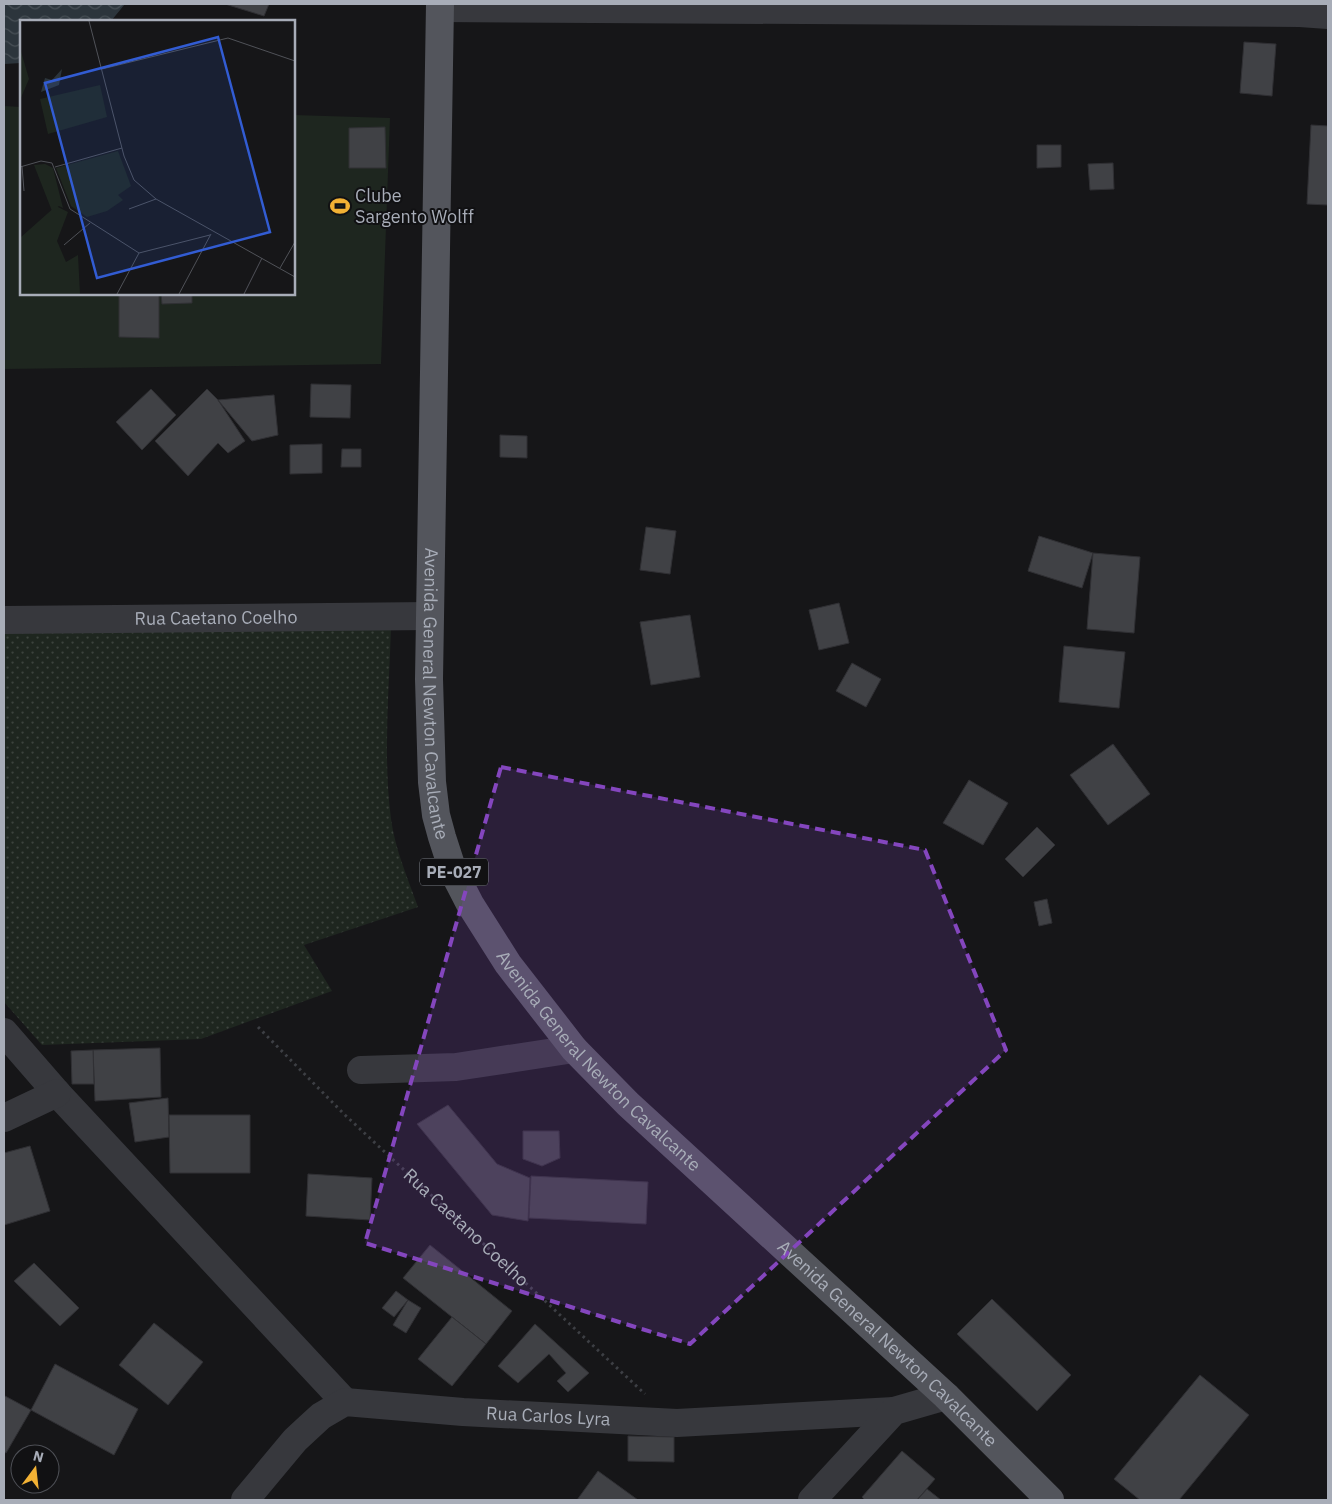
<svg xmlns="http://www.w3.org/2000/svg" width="1332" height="1504" font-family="'IBM Plex Sans',sans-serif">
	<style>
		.grass { fill: url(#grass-dots) }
		.pitch { fill: #1e261f }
		.water { fill: url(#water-waves) }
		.building { fill: #404145; stroke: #303034 }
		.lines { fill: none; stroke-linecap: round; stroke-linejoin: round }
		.path { stroke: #3d3f44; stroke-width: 3; stroke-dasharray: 2.5 4; stroke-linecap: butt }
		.minor { stroke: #37383d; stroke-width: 28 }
		.primary { stroke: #53555c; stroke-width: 28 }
		.marked { fill: #8446be; fill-opacity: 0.2; stroke: #8446be; stroke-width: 4; stroke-dasharray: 10 6; stroke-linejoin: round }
		.labels { text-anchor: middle; stroke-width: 4; stroke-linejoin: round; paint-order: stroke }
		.shield { fill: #111113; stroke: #7b7e86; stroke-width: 1 }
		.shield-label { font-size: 16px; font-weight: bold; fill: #a8adb8 }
		.poi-label { font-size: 18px; fill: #a8adb8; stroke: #111113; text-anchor: start }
		.street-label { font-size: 18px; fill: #a8adb8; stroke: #111113 }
		.inset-road { fill: none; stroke: #505258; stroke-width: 1 }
		.view { fill: #325cd3; fill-opacity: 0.15; stroke: #325cd3; stroke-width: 2.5 }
		.inset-edge { fill: none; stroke: #a8adb8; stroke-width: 2.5 }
	</style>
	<defs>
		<pattern id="grass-dots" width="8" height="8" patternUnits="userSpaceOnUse" patternTransform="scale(1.25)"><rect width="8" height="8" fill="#1e261f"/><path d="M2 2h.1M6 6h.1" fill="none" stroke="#3c433d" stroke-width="1.8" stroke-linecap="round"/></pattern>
		<pattern id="water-waves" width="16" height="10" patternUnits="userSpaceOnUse" patternTransform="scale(1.25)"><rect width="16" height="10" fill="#2c353c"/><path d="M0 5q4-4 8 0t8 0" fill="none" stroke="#485056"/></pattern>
	</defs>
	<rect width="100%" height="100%" fill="#161618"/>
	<!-- grass -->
	<path class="grass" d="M 4,628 L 391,628 C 389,692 383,756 391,819 C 395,849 408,879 418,907 L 304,945 L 332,991 L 201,1039 L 42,1045 L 4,1002 Z"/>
	<!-- pitch -->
	<polygon class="pitch" points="4,106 21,107 21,294 294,294 294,115 390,118 381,364 4,369"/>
	<!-- water -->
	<polygon class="water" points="4,4 125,4 111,21 21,21 21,63 4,64"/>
	<!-- building -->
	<g class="building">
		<polygon points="225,4 269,4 264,16"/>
		<polygon points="1244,42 1276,44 1272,96 1240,93"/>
		<polygon points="1311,125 1328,126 1328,205 1307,204"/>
		<polygon points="385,127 386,168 349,168 349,128"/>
		<polygon points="1037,145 1061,145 1061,167 1037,168"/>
		<polygon points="1113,163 1114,189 1090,190 1088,164"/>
		<polygon points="119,294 159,294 159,338 119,337"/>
		<polygon points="161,294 192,294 192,303 162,304"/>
		<polygon points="311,384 351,385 350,418 310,417"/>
		<polygon points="151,389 176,415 142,450 116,422"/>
		<polygon points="207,389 218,400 245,441 228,453 218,443 188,476 155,441"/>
		<polygon points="274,395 278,435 252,441 218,400"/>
		<polygon points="500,435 527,436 527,458 500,457"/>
		<polygon points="322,444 322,473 290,474 290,445"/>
		<polygon points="342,449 361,449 361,467 341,467"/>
		<polygon points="646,527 676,531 670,574 640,570"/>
		<polygon points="1039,536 1093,553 1082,588 1028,571"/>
		<polygon points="1093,553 1140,557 1134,633 1087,629"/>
		<polygon points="839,603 849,643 819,650 809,610"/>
		<polygon points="690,615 700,677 651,685 640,622"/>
		<polygon points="1064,646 1125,652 1119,708 1059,702"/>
		<polygon points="852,663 881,679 866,707 836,691"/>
		<polygon points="1113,744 1150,794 1108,825 1070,775"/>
		<polygon points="969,780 1008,803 983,845 943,823"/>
		<polygon points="1037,827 1055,845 1023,877 1005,859"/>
		<polygon points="1047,899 1052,923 1039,926 1034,902"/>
		<polygon points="160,1048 161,1097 95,1101 93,1050"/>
		<polygon points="93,1050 94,1084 72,1084 71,1051"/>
		<polygon points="168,1098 169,1137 135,1142 129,1103"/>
		<polygon points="448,1105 497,1164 530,1178 528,1221 492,1215 417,1124"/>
		<polygon points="169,1115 250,1115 250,1173 170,1173"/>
		<polygon points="523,1131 559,1131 560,1158 542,1166 523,1159"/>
		<polygon points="30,1146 50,1211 4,1225 4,1153"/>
		<polygon points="308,1174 372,1178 370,1220 306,1216"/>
		<polygon points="531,1176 648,1182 646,1224 529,1218"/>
		<polygon points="430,1245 512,1311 486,1344 403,1278"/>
		<polygon points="34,1263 79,1308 60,1326 14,1281"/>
		<polygon points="396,1291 408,1300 394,1317 382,1308"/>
		<polygon points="992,1299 1071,1375 1037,1411 957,1334"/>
		<polygon points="408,1300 421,1308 406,1333 393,1325"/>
		<polygon points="452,1317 486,1344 452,1386 418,1359"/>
		<polygon points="154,1323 203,1362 168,1405 119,1365"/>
		<polygon points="535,1324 589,1373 568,1392 557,1381 566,1373 549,1354 518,1383 498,1366"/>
		<polygon points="55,1364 138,1409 114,1455 31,1410"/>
		<polygon points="1200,1375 1249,1415 1179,1500 1140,1500 1114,1479"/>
		<polygon points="5,1396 31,1410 6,1453 4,1452 4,1399"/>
		<polygon points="628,1436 674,1437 674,1462 628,1461"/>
		<polygon points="902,1451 935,1479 917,1500 865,1500 862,1497"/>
		<polygon points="598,1471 638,1500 577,1500"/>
		<polygon points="927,1489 941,1500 917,1500"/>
	</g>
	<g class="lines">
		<!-- path -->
		<path class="path" id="s1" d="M 258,1027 L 345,1115 L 645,1394"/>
		<!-- minor -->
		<g class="minor">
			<polyline points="440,8 1300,13 1328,15"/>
			<path id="s2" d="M 4,620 L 430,616"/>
			<polyline points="4,1032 57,1093 345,1402"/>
			<polyline points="361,1070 456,1067 574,1049"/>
			<polyline points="4,1118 57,1093"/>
			<path id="s3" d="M 245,1500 L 295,1440 L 309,1427 L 321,1416 L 345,1402 L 463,1412 L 677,1423 L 894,1411"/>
			<polyline points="812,1500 894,1411 946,1396"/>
		</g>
		<!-- primary -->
		<path class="primary" id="s4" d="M 440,4 L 429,679 L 432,782 L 436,815 L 442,837 L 453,871 L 470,904 L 508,964 L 574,1049 L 628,1104 L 946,1396 L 1050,1500"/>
	</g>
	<!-- marked area -->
	<path class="marked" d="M 501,767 L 925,850 L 1006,1050 L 690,1344 L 365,1243 Z"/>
	<!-- icons -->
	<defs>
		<symbol id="stadium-bare" viewBox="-9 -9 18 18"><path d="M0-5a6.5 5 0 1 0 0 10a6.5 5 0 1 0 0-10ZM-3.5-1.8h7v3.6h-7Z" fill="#f2b134" stroke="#111113" stroke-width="2.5" paint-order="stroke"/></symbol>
	</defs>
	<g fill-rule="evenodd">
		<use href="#stadium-bare" x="326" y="192" width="28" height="28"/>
	</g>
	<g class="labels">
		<!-- shield labels -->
		<rect class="shield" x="420" y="858.5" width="68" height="27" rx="4"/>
		<g class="shield-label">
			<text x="454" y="878">PE-027</text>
		</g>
		<!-- poi labels -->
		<g class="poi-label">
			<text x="355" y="202">Clube<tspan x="355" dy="21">Sargento Wolff</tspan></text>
		</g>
		<!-- street labels -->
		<g class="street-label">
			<text dy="6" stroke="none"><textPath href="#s2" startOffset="212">Rua Caetano Coelho</textPath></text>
			<text dy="6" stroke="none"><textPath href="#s4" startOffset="690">Avenida General Newton Cavalcante</textPath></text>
			<text dy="6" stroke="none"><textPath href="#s4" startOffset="1111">Avenida General Newton Cavalcante</textPath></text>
			<text dy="6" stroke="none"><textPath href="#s1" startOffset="289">Rua Caetano Coelho</textPath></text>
			<text dy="6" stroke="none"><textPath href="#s4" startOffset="1516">Avenida General Newton Cavalcante</textPath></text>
			<text dy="6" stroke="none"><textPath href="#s3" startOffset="345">Rua Carlos Lyra</textPath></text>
		</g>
	</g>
	<!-- overview -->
	<g transform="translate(20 20)">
		<rect width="275" height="275" fill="#161618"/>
		<path d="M 98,131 L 111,166 L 98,175 L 103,180 L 87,191 L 67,197 L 51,186 L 36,148 ZM 25,144 L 33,148 L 43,188 L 39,186 L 32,191 L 14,145 Z" fill="#1e261f"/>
		<path d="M 0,28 L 9,59 L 0,80 ZM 36,186 L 48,192 L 37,221 L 46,242 L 58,235 L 60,274 L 0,274 L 0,218 Z" fill="#1e261f"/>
		<path d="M 80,65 L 87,97 L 28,114 L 20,79 Z" fill="#1e261f"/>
		<path d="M 42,49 L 39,65 L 21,72 L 25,58 L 32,60 Z" fill="#2c353c"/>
		<path class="inset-road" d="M 69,1 L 104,136 L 114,160 L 136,179 L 275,257M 82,49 L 208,18 L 275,41M 2,146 L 4,171M 0,147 L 21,141 L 32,143 L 50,189 L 119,233M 35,147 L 102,128M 109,189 L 136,179M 44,225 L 70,203M 260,248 L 275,222M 97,274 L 119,233 L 190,215M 159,274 L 191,214M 224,274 L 242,238"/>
		<path class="view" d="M 198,17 L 250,212 L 77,258 L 25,63 Z"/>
		<rect width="275" height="275" class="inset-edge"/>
	</g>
	<!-- border -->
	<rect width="1332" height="1504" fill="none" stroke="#a8adb8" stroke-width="10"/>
	<!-- north arrow -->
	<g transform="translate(35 1469) rotate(15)"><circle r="24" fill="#111113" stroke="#4d4f55"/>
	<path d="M0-4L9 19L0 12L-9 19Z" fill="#f2b134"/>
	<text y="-8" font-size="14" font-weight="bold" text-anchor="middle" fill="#a8adb8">N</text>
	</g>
</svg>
